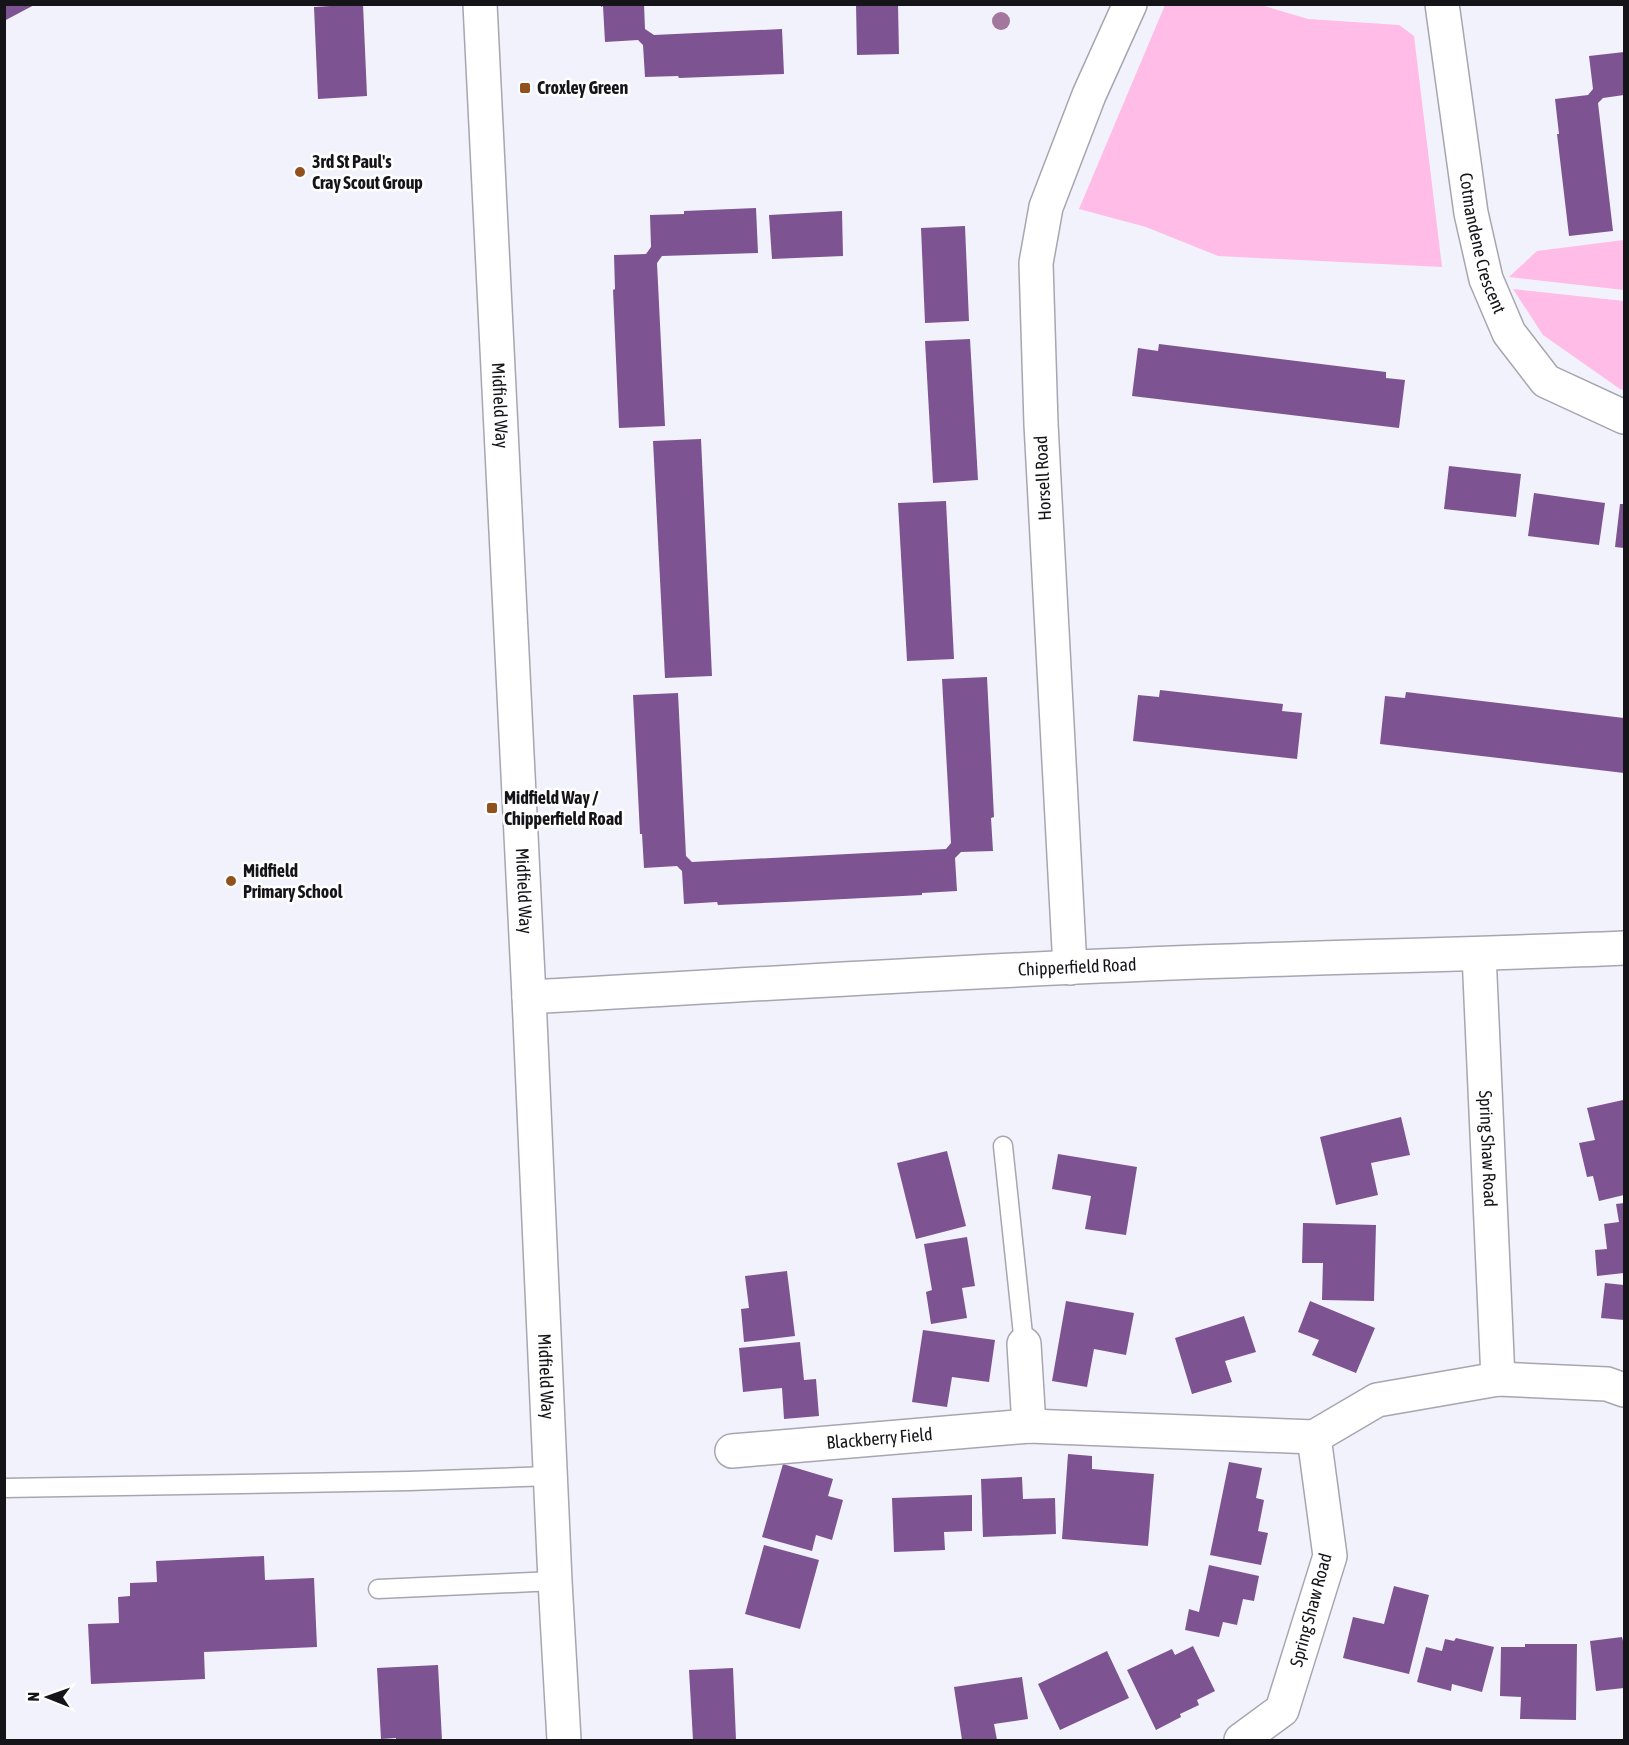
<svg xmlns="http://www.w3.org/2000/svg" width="1629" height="1745" font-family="'Asap Condensed',sans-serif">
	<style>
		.green { fill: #febce7 }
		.building { fill: #7d5491 }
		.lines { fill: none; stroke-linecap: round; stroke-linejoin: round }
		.lane-casing { stroke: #a7a6b0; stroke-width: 21 }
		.street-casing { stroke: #a7a6b0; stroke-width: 36 }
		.secondary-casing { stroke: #a7a6b0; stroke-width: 36 }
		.lane { stroke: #fff; stroke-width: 18 }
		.street { stroke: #fff; stroke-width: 33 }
		.secondary { stroke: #fff; stroke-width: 33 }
		.tree { fill: #a3769d }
		.poi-dot { fill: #91511c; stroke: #fff; stroke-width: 2 }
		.labels { text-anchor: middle; stroke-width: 5; stroke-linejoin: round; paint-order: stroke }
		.poi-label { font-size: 18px; font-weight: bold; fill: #151519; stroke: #fff; text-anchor: start }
		.street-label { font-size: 18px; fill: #151519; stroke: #fff }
	</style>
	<rect width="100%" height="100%" fill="#f2f2fc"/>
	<!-- green -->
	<g class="green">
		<polygon points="1165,5 1261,5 1308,19 1399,25 1414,36 1442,267 1218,256 1146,227 1079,209"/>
		<polygon points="1624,240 1624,290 1509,277 1537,251"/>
		<polygon points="1513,289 1624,301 1624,390 1620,389 1543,335"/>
	</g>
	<!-- building -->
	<g class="building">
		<polygon points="4,4 36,4 4,21"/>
		<polygon points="363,4 367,96 318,99 314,7"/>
		<polygon points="601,4 644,4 645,29 654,35 782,29 784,74 679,78 678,76 645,77 643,45 638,40 605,42 603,6 601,7"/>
		<polygon points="856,4 898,4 899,54 857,55"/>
		<polygon points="1624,52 1624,95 1603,98 1598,103 1613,231 1569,236 1557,134 1559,134 1555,99 1588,95 1593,89 1589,56"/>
		<polygon points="756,208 758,253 662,256 657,263 665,426 619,428 613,290 615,289 614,255 646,254 651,247 650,215 684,214 684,211"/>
		<polygon points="842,211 843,256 772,259 769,215"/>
		<polygon points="965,226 969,321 925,323 921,228"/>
		<polygon points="970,339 978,480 933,483 925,341"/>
		<polygon points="1159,344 1386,372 1386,378 1405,380 1399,428 1132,396 1138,348 1158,351"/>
		<polygon points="701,439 712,676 665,678 653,441"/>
		<polygon points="1449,466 1521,474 1516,517 1444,509"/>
		<polygon points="1534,493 1605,503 1599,545 1528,536"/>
		<polygon points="946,501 954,659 907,661 898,503"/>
		<polygon points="1620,504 1624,504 1624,548 1615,547"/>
		<polygon points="987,677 994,817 991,818 993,851 961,852 955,858 957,891 922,893 922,895 786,902 718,905 717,902 684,904 682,871 677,866 644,868 642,834 640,834 633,695 678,693 686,856 692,862 886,852 946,849 951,843 942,679"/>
		<polygon points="1160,690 1283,704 1282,711 1302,713 1297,759 1133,741 1138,695 1159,697"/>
		<polygon points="1406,692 1624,718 1624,773 1380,744 1385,696 1405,698"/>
		<polygon points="1623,1100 1624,1108 1624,1195 1599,1201 1593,1176 1587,1177 1579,1143 1595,1140 1587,1108"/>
		<polygon points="1401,1117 1410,1155 1371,1163 1378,1195 1336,1205 1320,1137"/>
		<polygon points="947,1151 966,1226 916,1239 897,1163"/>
		<polygon points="1058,1154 1137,1167 1126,1235 1085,1229 1091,1196 1052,1189"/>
		<polygon points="1624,1203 1624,1273 1597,1276 1595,1250 1607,1249 1604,1224 1619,1222 1616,1204"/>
		<polygon points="1303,1223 1376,1225 1374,1301 1322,1300 1323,1263 1302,1263"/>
		<polygon points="967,1237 975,1286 962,1288 967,1318 931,1324 926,1292 932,1290 924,1244"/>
		<polygon points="787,1271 795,1336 744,1342 741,1309 749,1308 745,1276"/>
		<polygon points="1605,1283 1624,1285 1624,1320 1601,1318"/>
		<polygon points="1066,1301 1134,1313 1126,1355 1094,1349 1087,1387 1052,1381"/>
		<polygon points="1310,1301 1375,1328 1356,1373 1312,1355 1319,1340 1298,1332"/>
		<polygon points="1244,1316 1256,1352 1225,1361 1232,1382 1192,1394 1175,1338"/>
		<polygon points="923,1330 995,1340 989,1382 952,1377 947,1407 912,1402"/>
		<polygon points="800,1342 804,1380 816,1379 819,1416 784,1419 782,1388 743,1392 739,1348"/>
		<polygon points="1068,1454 1092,1456 1092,1469 1154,1474 1148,1546 1062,1539"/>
		<polygon points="1229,1462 1262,1468 1256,1498 1264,1500 1258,1531 1268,1533 1261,1565 1210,1555"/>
		<polygon points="783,1464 833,1479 828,1496 843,1500 832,1540 816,1535 812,1551 762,1537"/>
		<polygon points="1022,1477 1023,1499 1055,1498 1056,1534 983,1537 981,1479"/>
		<polygon points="972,1495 972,1531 944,1532 945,1550 894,1552 892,1498"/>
		<polygon points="764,1545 819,1560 800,1629 745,1614"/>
		<polygon points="264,1556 265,1580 314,1578 317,1647 204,1652 205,1679 91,1684 88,1624 119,1623 118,1597 130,1596 130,1583 157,1582 156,1561"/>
		<polygon points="1209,1565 1259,1576 1254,1601 1243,1599 1237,1625 1223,1622 1219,1637 1185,1630 1189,1609 1199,1612"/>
		<polygon points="1394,1586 1429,1595 1409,1674 1343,1658 1353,1617 1384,1624"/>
		<polygon points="1622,1637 1624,1645 1624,1688 1596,1691 1590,1641"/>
		<polygon points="1456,1638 1494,1647 1482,1692 1452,1684 1451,1691 1417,1682 1426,1647 1442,1651 1445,1639 1454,1641"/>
		<polygon points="1525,1644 1577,1644 1576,1720 1520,1719 1521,1697 1500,1696 1501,1647 1525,1647"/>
		<polygon points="1193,1646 1215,1691 1197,1700 1199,1705 1180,1714 1181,1717 1156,1730 1127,1670 1172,1649 1175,1655"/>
		<polygon points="1107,1651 1129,1698 1060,1730 1038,1684"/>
		<polygon points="438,1665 442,1740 396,1740 396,1738 381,1739 377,1668"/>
		<polygon points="733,1668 736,1740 693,1740 689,1670"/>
		<polygon points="1022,1677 1028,1719 994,1724 997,1740 962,1740 954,1687"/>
	</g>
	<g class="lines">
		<defs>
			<g id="lane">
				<polyline points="1003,1146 1024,1344"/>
				<polyline points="4,1488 409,1481 551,1476"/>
				<polyline points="378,1589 555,1581"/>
			</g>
			<g id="street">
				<path id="s1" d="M 1442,4 L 1471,213 L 1486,279 L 1509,333 L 1546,381 L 1624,417"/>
				<path id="s2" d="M 1479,954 L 1498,1379"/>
				<polyline points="1070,968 1041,424 1036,263 1046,207 1089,95 1130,4"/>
				<polyline points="1024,1344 1029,1426"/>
				<path id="s3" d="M 732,1451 L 1029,1426 L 1314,1437"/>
				<polyline points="1241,1740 1282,1710 1330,1556 1314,1437 1377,1400 1498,1379 1607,1384 1624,1390"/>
			</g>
			<g id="secondary">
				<path id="s4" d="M 480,4 L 529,997 L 555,1581 L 564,1740"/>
				<path id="s5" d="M 529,997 C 762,984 995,969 1228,961 C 1360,956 1492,954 1624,948"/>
			</g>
		</defs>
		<!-- lane casing -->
		<use href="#lane" class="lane-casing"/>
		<!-- street casing -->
		<use href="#street" class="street-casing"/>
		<!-- secondary casing -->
		<use href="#secondary" class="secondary-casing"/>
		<!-- lane -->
		<use href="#lane" class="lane"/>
		<!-- street -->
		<use href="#street" class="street"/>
		<!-- secondary -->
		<use href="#secondary" class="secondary"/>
	</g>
	<!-- trees -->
	<circle class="tree" cx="1001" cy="21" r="9"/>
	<!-- markers -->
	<g class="poi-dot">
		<rect x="519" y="82" width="12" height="12" rx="3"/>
		<circle cx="300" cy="172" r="6"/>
		<rect x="486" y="802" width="12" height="12" rx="3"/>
		<circle cx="231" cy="881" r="6"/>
	</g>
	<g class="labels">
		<!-- poi labels -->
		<g class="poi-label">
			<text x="537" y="94">Croxley Green</text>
			<text x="312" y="168">3rd St Paul's<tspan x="312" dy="21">Cray Scout Group</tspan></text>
			<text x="504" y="804">Midfield Way /<tspan x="504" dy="21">Chipperfield Road</tspan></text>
			<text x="243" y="877">Midfield<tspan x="243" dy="21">Primary School</tspan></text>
		</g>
		<!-- street labels -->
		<g class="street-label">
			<text dy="6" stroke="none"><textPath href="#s1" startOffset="243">Cotmandene Crescent</textPath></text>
			<text dy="6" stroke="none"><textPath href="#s4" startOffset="402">Midfield Way</textPath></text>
			<text transform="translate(1043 478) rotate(-93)" y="6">Horsell Road</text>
			<text dy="6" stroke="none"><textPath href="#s4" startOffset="888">Midfield Way</textPath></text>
			<text dy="6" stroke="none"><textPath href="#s5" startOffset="549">Chipperfield Road</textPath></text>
			<text dy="6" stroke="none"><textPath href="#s2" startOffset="195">Spring Shaw Road</textPath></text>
			<text dy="6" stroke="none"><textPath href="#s4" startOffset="1374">Midfield Way</textPath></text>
			<text dy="6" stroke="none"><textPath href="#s3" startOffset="148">Blackberry Field</textPath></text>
			<text transform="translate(1311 1610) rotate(-75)" y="6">Spring Shaw Road</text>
		</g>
	</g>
	<!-- border -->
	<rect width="1629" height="1745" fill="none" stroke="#151519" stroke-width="12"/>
	<!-- north arrow -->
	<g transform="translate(48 1697) rotate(271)" stroke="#ffffff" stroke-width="4.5" paint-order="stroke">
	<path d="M0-4.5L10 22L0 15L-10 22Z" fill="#151519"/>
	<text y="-9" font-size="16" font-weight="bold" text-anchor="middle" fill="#151519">N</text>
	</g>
</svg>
